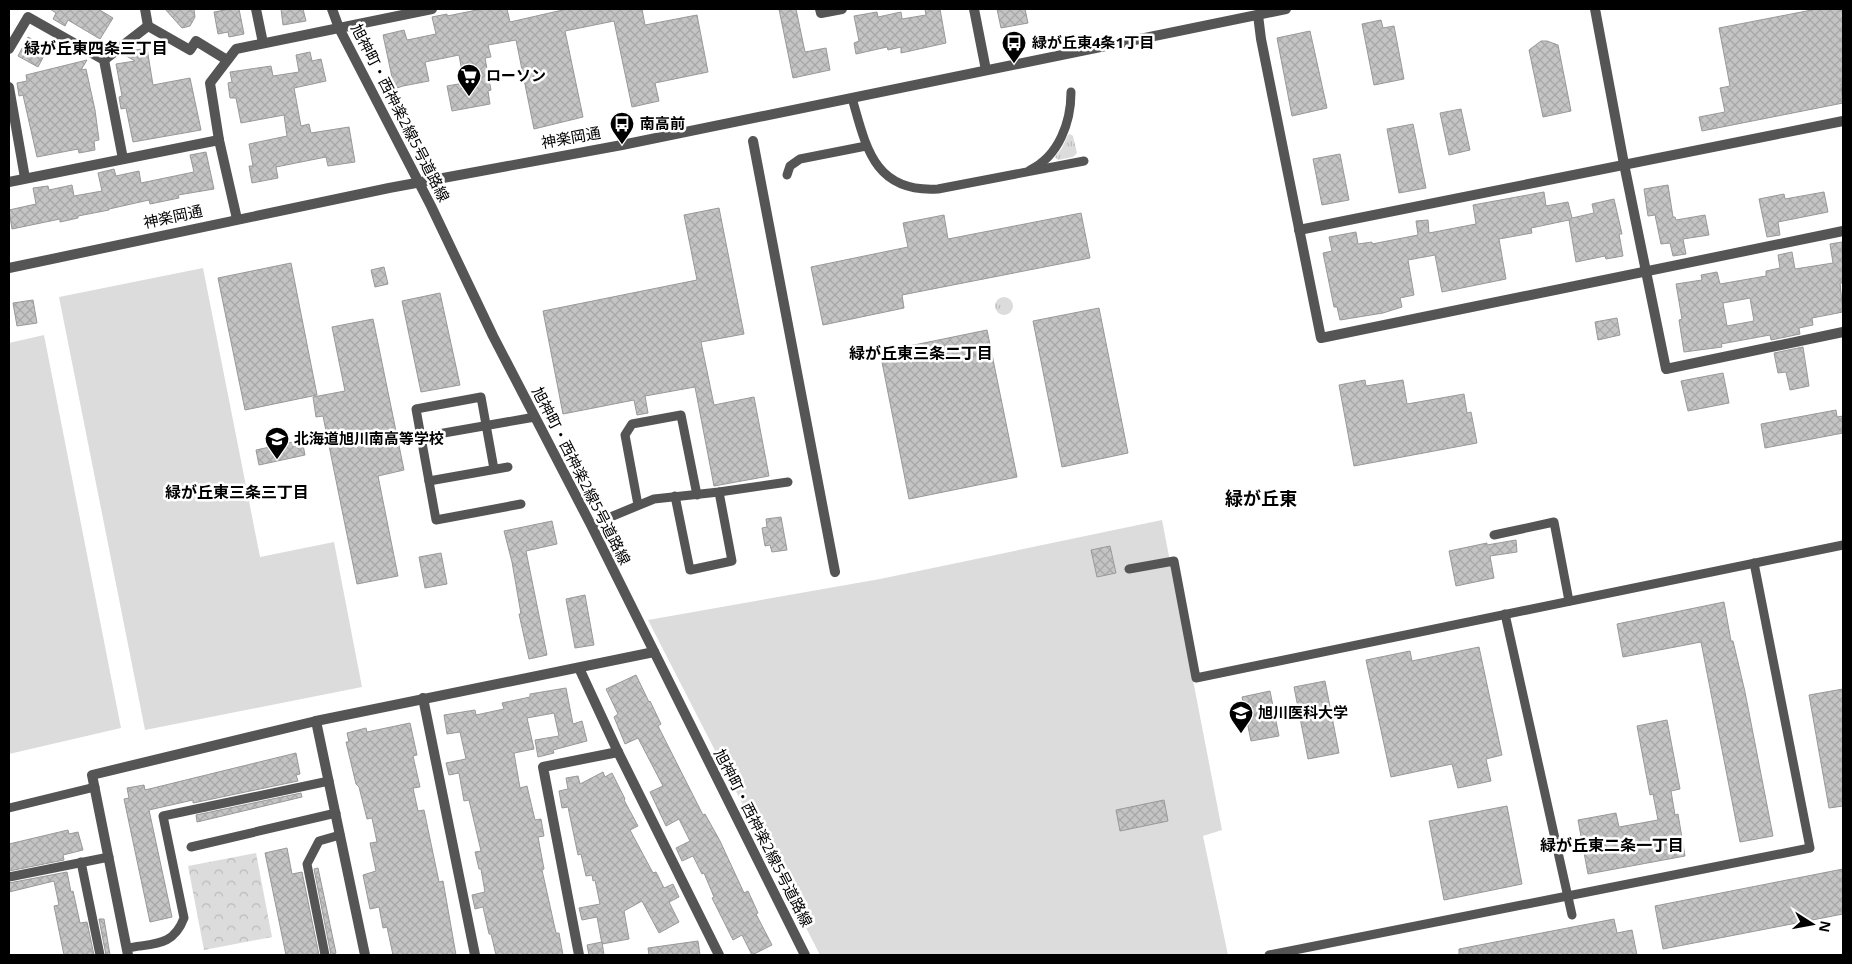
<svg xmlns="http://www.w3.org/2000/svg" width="1852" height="964" font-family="'Open Sans','Noto Sans JP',sans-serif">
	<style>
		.grass { fill: url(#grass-tufts) }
		.forest { fill: url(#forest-crowns) }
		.pitch { fill: #dcdcdc }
		.building { fill: url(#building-cross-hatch); stroke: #999; fill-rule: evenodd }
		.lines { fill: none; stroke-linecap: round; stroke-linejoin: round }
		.service { stroke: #555; stroke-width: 9 }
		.pedestrian { stroke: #555; stroke-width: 10 }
		.minor { stroke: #555; stroke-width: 10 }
		.tertiary { stroke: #555; stroke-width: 10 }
		.labels { text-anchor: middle; stroke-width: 5; stroke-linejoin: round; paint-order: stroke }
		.poi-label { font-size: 15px; font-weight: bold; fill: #000; stroke: #fff; text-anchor: start }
		.street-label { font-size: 15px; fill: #000; stroke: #fff }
		.neighbourhood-label { font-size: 16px; font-weight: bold; fill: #000; stroke: #fff }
		.quarter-label { font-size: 18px; font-weight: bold; fill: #000; stroke: #fff }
	</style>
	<defs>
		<pattern id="grass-tufts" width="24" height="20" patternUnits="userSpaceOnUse" patternTransform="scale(1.25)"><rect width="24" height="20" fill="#dcdcdc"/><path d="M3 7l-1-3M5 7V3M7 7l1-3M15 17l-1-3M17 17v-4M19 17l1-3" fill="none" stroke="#bbb"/></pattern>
		<pattern id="forest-crowns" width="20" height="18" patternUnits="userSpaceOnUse" patternTransform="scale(1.25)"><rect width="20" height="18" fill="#dcdcdc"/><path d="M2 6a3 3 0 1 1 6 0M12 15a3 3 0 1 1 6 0" fill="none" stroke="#bbb"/></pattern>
		<pattern id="building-cross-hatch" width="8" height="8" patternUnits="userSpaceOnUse" patternTransform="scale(1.25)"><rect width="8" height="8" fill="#c4c4c4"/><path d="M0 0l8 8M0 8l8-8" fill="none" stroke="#a7a7a7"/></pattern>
	</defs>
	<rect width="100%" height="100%" fill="#fff"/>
	<!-- grass -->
	<g class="grass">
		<polygon points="1070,134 1073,136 1077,153 1073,157 1058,160 1055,157 1062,148 1068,135"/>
		<circle cx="1004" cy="306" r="9"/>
	</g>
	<!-- forest -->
	<polygon class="forest" points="256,853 272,937 204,950 188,866"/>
	<!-- pitch -->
	<g class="pitch">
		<polygon points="203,268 260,557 334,542 362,687 145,730 59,297"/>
		<polygon points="44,335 121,728 9,754 9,343"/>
		<polygon points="1162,520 1222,830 1203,836 1228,955 820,955 648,620 880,579"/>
	</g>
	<!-- building -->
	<g class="building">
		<polygon points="50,9 98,9 113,18 100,39 68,20 65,26 53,19 56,13"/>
		<polygon points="165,9 194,9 195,17 190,26 182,28"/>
		<polygon points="230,9 239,9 244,34 229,37 228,32 218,34 214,12"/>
		<polygon points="281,9 303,9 306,21 283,25"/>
		<polygon points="482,9 507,9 510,22 567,9 642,9 645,25 697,15 708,72 655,83 659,101 632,107 614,21 565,31 583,117 534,129 516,40 488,45 491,57 485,58 491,90 488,91 490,104 452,111 447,86 464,83 459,55 425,62 429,81 403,86 391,90 388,78 392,77 383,35 404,30 407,40 436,34 432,17 447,14 447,16"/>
		<polygon points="779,9 796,9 805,52 826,48 830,70 793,78"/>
		<polygon points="925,9 940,9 946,43 901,53 901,47 888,50 887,47 856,54 854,43 859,41 854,16 877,12 878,17 901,12 902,19 926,15"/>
		<polygon points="997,9 1025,9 1028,23 1001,28"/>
		<polygon points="1817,9 1843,9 1843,84 1841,84 1843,103 1702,131 1699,117 1725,112 1720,88 1730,86 1719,28"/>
		<polygon points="1381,20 1383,28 1394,26 1404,79 1374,85 1362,24"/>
		<polygon points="1310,31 1327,108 1292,116 1277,38"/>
		<polygon points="28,37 48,48 38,67 18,56"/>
		<polygon points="1541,41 1547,41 1558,45 1571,111 1543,117 1529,50"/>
		<polygon points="147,48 153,85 190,78 201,130 133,142 126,108 121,109 119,97 122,96 116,64 135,61 123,54 125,52"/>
		<polygon points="310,52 312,61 321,59 326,81 294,88 301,126 309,124 311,133 349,127 355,162 328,166 326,157 276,167 278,178 252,183 249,166 253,166 249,144 287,136 284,115 241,123 236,98 230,98 228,83 232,82 230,72 271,66 273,76 299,72 296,55"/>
		<polygon points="87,60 81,70 86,69 95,110 99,140 94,141 95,150 79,153 78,149 37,157 23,95 19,96 17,83 27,81 26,75"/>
		<polygon points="1461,109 1470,150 1449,155 1440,113"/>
		<polygon points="1413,124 1426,188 1399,193 1387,129"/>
		<polygon points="206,152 214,189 178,195 179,198 150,204 149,200 109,209 109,210 78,216 78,218 60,222 60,219 12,229 9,210 36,204 33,188 48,186 49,190 72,185 74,196 102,191 98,173 114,169 116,176 139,171 141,183 194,172 190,155"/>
		<polygon points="1340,154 1349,200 1322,205 1313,159"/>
		<polygon points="1668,185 1673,217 1675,217 1676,220 1705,215 1709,235 1683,239 1686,254 1673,256 1670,243 1661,244 1655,215 1648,216 1644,189"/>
		<polygon points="1544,192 1546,206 1568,202 1572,218 1594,213 1592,204 1614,199 1622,234 1619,234 1623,256 1606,259 1605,256 1576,262 1569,220 1531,228 1532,233 1499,239 1506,279 1442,292 1435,255 1408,260 1414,295 1400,298 1402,307 1383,313 1340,320 1337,307 1334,307 1323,253 1332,251 1329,237 1356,232 1358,244 1372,242 1372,244 1418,235 1416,221 1428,220 1429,233 1476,224 1473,205"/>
		<polygon points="1824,192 1828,212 1778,222 1780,235 1767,237 1759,199 1784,194 1785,199"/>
		<polygon points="719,208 744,334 701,342 714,405 754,397 769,476 714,486 695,387 645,396 648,413 637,415 634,400 563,414 543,311 697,280 684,215"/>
		<polygon points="1081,213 1090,258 902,295 904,308 823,325 811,267 908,247 903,223 944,215 948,239"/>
		<path d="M 1842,242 L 1843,283 L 1840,283 L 1843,312 L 1812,318 L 1813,325 L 1799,328 L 1800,334 L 1771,340 L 1770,335 L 1721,344 L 1722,347 L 1684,352 L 1679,320 L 1682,319 L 1676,284 L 1702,280 L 1701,275 L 1717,272 L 1720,284 L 1766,276 L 1766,271 L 1780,268 L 1778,255 L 1792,252 L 1795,269 L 1833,263 L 1830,244 ZM 1750,298 L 1754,321 L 1727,326 L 1723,303 Z"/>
		<polygon points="291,263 317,395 245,410 218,278"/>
		<polygon points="384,267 388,284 375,287 371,270"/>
		<polygon points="440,293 460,385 421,392 402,301"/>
		<polygon points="33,300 37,323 17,326 13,303"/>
		<polygon points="1099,308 1128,453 1062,467 1033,321"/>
		<polygon points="1617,318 1620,335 1598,340 1595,322"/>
		<polygon points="373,319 404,470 378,476 398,576 357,584 323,416 316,417 313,397 345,391 332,327"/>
		<polygon points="987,330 1017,477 909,499 880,352"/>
		<polygon points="1803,347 1809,386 1790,390 1786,372 1778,373 1774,353"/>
		<polygon points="1723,373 1729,403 1688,411 1681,381"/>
		<polygon points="1365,380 1366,386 1403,380 1407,404 1464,394 1467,413 1471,412 1477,443 1354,466 1339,385"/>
		<polygon points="1836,410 1837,417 1843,416 1843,433 1765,448 1761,424"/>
		<polygon points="302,440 305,455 259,465 256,450"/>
		<polygon points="781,517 787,550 772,552 770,545 765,546 762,528 767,527 766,519"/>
		<polygon points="552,521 557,544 526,551 547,655 529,659 519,614 521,614 512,562 504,531"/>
		<polygon points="1516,540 1517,552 1490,556 1494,578 1456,586 1449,551 1487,543 1487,545"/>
		<polygon points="1110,546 1116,573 1097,577 1091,550"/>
		<polygon points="441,553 447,584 425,588 419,557"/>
		<polygon points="585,595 594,645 575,648 566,599"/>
		<polygon points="1724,602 1731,641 1733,641 1745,692 1773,836 1740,842 1701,642 1623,657 1617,624"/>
		<polygon points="1479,647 1502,755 1486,759 1491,781 1458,788 1452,764 1391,777 1366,660 1410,651 1412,661"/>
		<polygon points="636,675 649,702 650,701 661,724 658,726 703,815 705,814 720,841 744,893 748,891 758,913 756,914 772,945 752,955 742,935 733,940 712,898 714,897 704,873 702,874 693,856 682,861 676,848 690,841 679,819 666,826 650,792 663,786 638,738 625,744 614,717 618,714 606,689"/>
		<polygon points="1325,681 1339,753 1308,759 1294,687"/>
		<polygon points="566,688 573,724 582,721 587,741 553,750 554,753 538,757 535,740 559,736 554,713 527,718 534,749 514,753 520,788 527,786 535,820 541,819 544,836 538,837 544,869 542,870 556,933 559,933 563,955 496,955 491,934 489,934 483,907 475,909 472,895 485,892 481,869 479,869 475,852 481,851 469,800 464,801 459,773 449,775 446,763 466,759 460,732 447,734 444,715 475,710 476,715 504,709 502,703 530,697 530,694"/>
		<polygon points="1843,689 1843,806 1829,808 1809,695"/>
		<polygon points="1270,691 1279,736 1251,741 1242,697"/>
		<polygon points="1667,720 1680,789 1671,791 1675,815 1678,814 1685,856 1588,874 1578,820 1616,813 1619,827 1658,820 1653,794 1650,795 1637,726"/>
		<polygon points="410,723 417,755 413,756 420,787 413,788 418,811 424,810 439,882 443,881 456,955 393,955 387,927 383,928 379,907 370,909 363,875 376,871 370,843 377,842 372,818 367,819 359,787 356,784 346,742 349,742 347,733 366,728 367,732"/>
		<polygon points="296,753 300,774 296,775 298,781 193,803 193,800 149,810 172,917 150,922 124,799 129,798 127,788 144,785 145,790"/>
		<polygon points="603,772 605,777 612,773 625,799 624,800 638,826 630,830 653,873 656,872 664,888 673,884 679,897 669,902 679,922 659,933 642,901 624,911 629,939 602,944 597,917 582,920 579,908 600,904 595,880 593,881 592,875 586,876 581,854 578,855 568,807 562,808 559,791 568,789 566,778 578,776 580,784"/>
		<polygon points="301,793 302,797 197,822 196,815"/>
		<polygon points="1164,800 1168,821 1120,831 1116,810"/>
		<polygon points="1507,806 1522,884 1444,900 1429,821"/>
		<polygon points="68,830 69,834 78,832 83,850 63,855 64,860 9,871 9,844"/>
		<polygon points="287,848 292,874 302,872 319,955 286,955 265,853"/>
		<polygon points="318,868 336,953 331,955 314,869"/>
		<polygon points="1843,869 1843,914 1663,949 1655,906"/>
		<polygon points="67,872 71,892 73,891 80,923 87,922 94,955 64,955 54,906 59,905 54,881 9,892 9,883"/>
		<polygon points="99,919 104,919 110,955 106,955"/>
		<polygon points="1614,919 1617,933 1632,930 1637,955 1459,955 1459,949"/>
		<polygon points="698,941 700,955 649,955 648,948"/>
		<polygon points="602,942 604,955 589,955 587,945"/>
	</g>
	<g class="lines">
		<!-- service -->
		<g class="service">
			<path d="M 852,98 C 866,147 874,193 938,189 L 1084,161"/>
			<path d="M 1030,170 C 1059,156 1071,122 1071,92"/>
			<polyline points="787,175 790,166 800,159 866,146"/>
			<polyline points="421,437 416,409 481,397 494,469"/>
			<polyline points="429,481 508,467"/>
			<polyline points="675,496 690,570 732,561 719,492"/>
			<polyline points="521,504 436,520 421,437 535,417"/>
			<polyline points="638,505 625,435 632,424 681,415 697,495"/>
			<polyline points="591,525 654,499 719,492 788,482"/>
			<polyline points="1494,535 1554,522 1569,601"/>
			<polyline points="1129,569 1174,561 1196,678 1843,545"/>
			<polyline points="1505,614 1572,915"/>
			<polyline points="9,808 95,787"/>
			<polyline points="191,847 336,813"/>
			<polyline points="81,862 100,955"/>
			<polyline points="9,877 109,857"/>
			<path d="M 127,948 C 154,943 173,947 184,918 L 163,816 L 329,781"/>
			<polyline points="325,955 307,864 319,841 340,835"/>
			<polyline points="1269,955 1810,848 1754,563"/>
		</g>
		<!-- pedestrian -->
		<g class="pedestrian">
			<polyline points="145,9 148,26 190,50 196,41 227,60"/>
			<polyline points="104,60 148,26"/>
			<polyline points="753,141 835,572"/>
		</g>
		<!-- minor -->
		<g class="minor">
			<polyline points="256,9 263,43"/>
			<polyline points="820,9 821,13 842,9"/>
			<polyline points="974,9 986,70"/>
			<polyline points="1595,9 1624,164 1666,369 1843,332"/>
			<polyline points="1258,15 1261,39 1321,338 1843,231"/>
			<polyline points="9,49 28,17 104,60 123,159"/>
			<polyline points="9,87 25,178"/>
			<polyline points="9,182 219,140"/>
			<polyline points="237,219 219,140 210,83 236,49 432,9"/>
			<polyline points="1299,230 1843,121"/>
			<polyline points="579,668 618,752 719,955"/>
			<polyline points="423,698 475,955"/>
			<polyline points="316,721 365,955"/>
			<polyline points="128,955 92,775 316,721 654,652"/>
			<polyline points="579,955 543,767 618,752"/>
		</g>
		<!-- tertiary -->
		<g class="tertiary">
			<polyline points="332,9 339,28 431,206 493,336 591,525 805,955"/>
			<polyline points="9,268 389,188 622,145 1286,9"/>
		</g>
	</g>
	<!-- icons -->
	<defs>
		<symbol id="bus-pin" viewBox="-11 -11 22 30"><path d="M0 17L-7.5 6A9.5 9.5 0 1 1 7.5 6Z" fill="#000" stroke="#fff"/><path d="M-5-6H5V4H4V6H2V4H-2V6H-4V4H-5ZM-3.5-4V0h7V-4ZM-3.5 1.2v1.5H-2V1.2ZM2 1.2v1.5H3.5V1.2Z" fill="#fff"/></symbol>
		<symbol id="supermarket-pin" viewBox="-11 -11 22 30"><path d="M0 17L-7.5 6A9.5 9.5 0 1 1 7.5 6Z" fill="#000" stroke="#fff"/><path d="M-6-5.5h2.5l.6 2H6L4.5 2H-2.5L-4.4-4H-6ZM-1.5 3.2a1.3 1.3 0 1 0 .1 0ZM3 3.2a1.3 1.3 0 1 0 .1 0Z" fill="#fff"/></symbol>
		<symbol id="school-pin" viewBox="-11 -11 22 30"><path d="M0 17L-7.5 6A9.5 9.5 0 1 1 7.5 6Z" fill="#000" stroke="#fff"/><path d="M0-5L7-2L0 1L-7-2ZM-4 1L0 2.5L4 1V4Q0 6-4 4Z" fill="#fff"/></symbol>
		<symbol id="university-pin" viewBox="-11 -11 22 30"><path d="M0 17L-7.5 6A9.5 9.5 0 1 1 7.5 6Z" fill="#000" stroke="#fff"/><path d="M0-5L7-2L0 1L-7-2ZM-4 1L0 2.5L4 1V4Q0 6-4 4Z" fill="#fff"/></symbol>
	</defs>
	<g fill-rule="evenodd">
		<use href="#bus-pin" x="1000" y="29" width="28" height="38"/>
		<use href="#supermarket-pin" x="455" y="62" width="28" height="38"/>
		<use href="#bus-pin" x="608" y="110" width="28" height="38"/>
		<use href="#school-pin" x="263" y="425" width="28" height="38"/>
		<use href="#university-pin" x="1227" y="699" width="28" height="38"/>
	</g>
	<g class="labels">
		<!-- poi labels -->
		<g class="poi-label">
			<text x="1032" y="48">緑が丘東4条1丁目</text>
			<text x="486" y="81">ローソン</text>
			<text x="640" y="129">南高前</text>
			<text x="294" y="444">北海道旭川南高等学校</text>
			<text x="1258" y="718">旭川医科大学</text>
		</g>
		<!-- street labels -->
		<g class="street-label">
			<text transform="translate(400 113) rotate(63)" y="5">旭神町・西神楽2線5号道路線</text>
			<text transform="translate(571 138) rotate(-10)" y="5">神楽岡通</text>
			<text transform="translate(173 217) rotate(-12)" y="5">神楽岡通</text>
			<text transform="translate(581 476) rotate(63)" y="5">旭神町・西神楽2線5号道路線</text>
			<text transform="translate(763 838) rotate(63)" y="5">旭神町・西神楽2線5号道路線</text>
		</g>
		<!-- neighbourhood labels -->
		<g class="neighbourhood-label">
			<text x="96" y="54">緑が丘東四条三丁目</text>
			<text x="921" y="359">緑が丘東三条二丁目</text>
			<text x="237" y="498">緑が丘東三条三丁目</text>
			<text x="1612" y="851">緑が丘東二条一丁目</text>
		</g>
		<!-- quarter labels -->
		<g class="quarter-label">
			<text x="1261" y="505">緑が丘東</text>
		</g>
	</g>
	<!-- border -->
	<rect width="1852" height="964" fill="none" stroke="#000000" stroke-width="20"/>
	<!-- north arrow -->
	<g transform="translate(1812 924) rotate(101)" stroke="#ffffff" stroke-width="4" paint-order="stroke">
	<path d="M0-4L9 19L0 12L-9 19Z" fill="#000000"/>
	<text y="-8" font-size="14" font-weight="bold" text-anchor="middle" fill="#000000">N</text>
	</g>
</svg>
